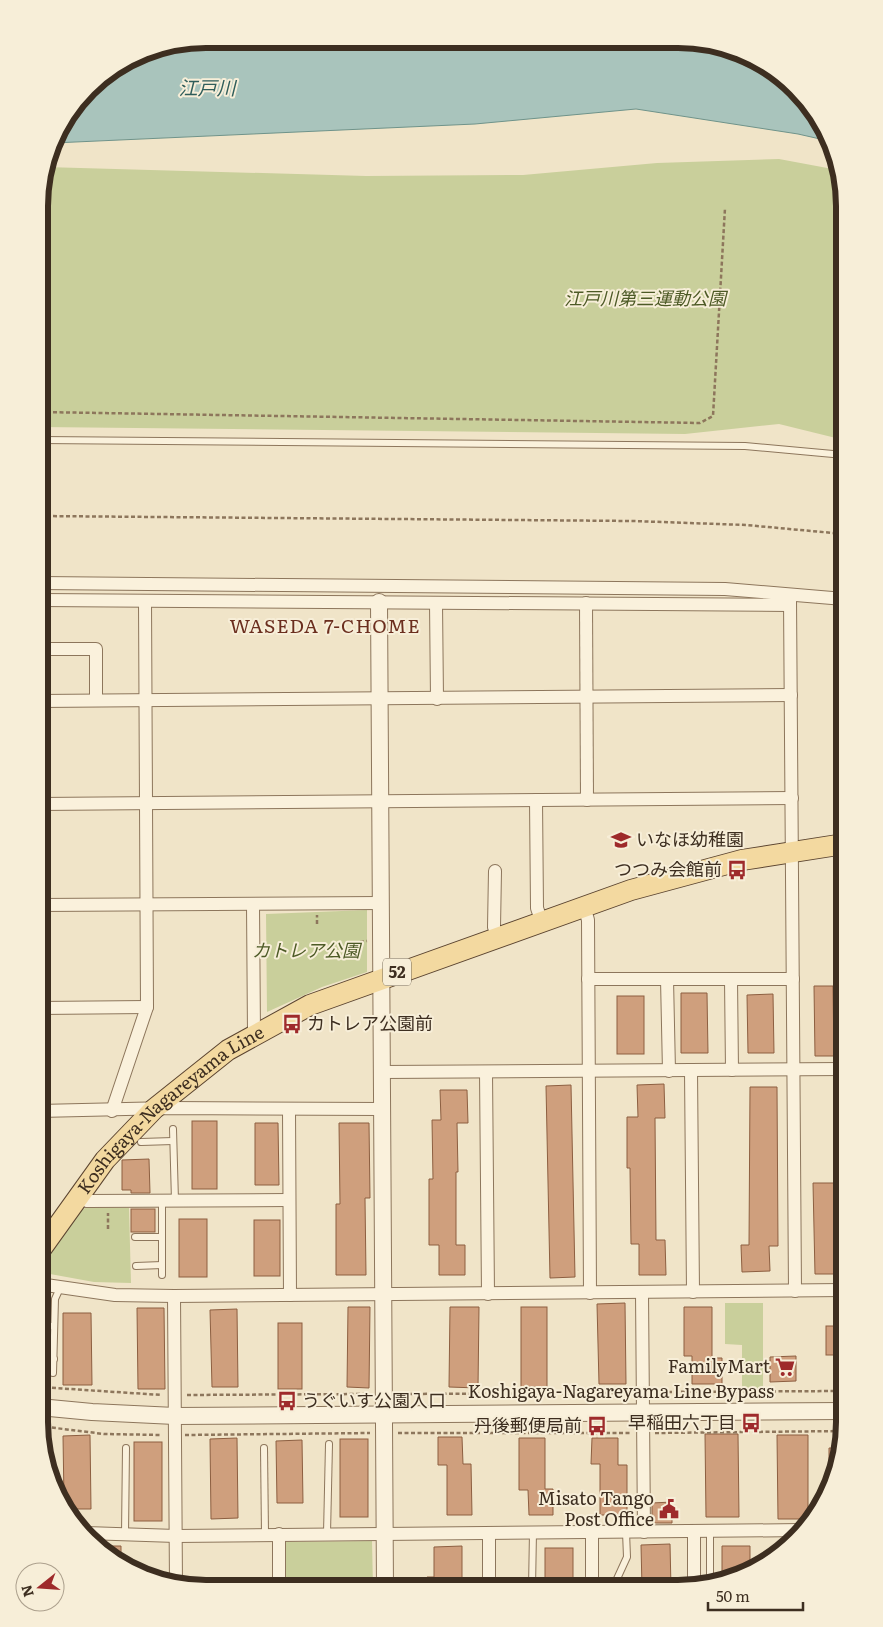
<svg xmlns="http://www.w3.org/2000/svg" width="883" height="1627" font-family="Literata,'Noto Sans JP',serif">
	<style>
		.green { fill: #c9cf9b }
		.water { fill: #a9c4bc; stroke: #6f938a }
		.building { fill: #cf9f7d; stroke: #8d5f41 }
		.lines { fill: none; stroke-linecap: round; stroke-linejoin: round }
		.service-casing { stroke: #8d765c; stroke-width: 8 }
		.minor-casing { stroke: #8d765c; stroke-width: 14 }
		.tertiary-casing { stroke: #8d765c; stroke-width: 18 }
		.primary-casing { stroke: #5b4430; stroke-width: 22 }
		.path { stroke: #8d765c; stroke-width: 2.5; stroke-dasharray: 4 2.5; stroke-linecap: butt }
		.service { stroke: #faf1dc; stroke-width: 6 }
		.minor { stroke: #faf1dc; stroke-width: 12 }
		.tertiary { stroke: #faf1dc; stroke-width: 16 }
		.primary { stroke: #f3d9a0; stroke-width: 20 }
		.labels { text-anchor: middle; stroke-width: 4; stroke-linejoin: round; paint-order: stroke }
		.shield { fill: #f7eed8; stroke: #756857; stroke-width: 1 }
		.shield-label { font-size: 16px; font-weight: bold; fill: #3d2e20 }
		.park-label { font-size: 18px; font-style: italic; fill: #4d5a26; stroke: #f7eed8 }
		.poi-label { font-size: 18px; fill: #3d2e20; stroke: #f7eed8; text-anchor: end }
		.street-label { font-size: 18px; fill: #3d2e20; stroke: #f7eed8 }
		.water-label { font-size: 19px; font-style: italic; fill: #2f5d5a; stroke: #f7eed8 }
		.neighbourhood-label { font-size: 19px; letter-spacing: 1px; fill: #6b2e1e; stroke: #f7eed8 }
		.rim { fill: none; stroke: #3d2e20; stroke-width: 6 }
	</style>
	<rect width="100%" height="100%" fill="#f0e4c8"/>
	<!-- green -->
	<g class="green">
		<polygon points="779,159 838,170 844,205 844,440 779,424 685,434 40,427 40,184 45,167 366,176 523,175 657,163"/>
		<polygon points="367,910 367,972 322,987 267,1012 266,914"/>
		<polygon points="87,1207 129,1208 131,1283 94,1282 39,1272 39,1265 78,1212"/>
		<polygon points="725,1303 763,1303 763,1390 742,1390 742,1345 725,1344"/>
		<polygon points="372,1541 373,1587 285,1587 284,1542"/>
	</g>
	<!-- water -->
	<polygon class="water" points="205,39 710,42 787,80 829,141 798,134 636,109 475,124 53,143 56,131 95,80 142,51"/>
	<!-- building -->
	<g class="building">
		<polygon points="814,986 833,986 834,1056 815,1056"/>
		<polygon points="681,993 707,993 708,1053 681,1053"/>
		<polygon points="773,994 774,1053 748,1053 747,995"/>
		<rect x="617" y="996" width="27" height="58"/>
		<polygon points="664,1084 665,1118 655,1118 656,1240 665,1240 666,1275 639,1275 639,1244 631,1244 630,1168 627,1168 627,1117 638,1117 637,1085"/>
		<polygon points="571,1085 575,1277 550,1278 546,1086"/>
		<polygon points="750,1087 777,1087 778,1246 769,1246 770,1271 742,1272 741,1245 749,1245"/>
		<polygon points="440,1090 467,1090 468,1123 457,1123 458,1172 456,1172 456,1245 465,1245 465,1275 439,1275 439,1245 429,1245 429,1179 433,1179 432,1120 441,1120"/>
		<rect x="192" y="1121" width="25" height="68"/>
		<polygon points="255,1123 278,1123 279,1185 255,1185"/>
		<polygon points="339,1123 369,1123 370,1198 365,1198 366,1275 336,1275 336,1204 340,1204"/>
		<polygon points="149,1159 150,1193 131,1193 131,1190 122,1190 122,1160"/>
		<polygon points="813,1183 834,1183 837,1274 815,1274"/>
		<rect x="131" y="1209" width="24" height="23"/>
		<rect x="179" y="1219" width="28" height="58"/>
		<rect x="254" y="1220" width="26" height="56"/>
		<polygon points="625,1303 626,1384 599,1384 597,1304"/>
		<polygon points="348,1307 370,1307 369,1388 347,1387"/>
		<polygon points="450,1307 479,1307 478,1388 449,1387"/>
		<rect x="521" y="1307" width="26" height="80"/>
		<polygon points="684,1307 712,1307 712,1358 722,1358 722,1384 692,1384 692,1356 684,1356"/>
		<polygon points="137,1308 164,1308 165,1389 138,1389"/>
		<polygon points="237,1309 238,1387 212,1387 210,1310"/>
		<polygon points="63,1313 91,1313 92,1385 63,1385"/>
		<rect x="278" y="1323" width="24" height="66"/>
		<rect x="826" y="1326" width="18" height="29"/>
		<polygon points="796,1356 796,1381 770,1382 770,1357"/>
		<polygon points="705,1434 738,1434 739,1517 706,1517"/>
		<polygon points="90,1435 91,1509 70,1509 64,1500 63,1436"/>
		<polygon points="777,1435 808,1435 808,1519 778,1519"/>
		<polygon points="438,1437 462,1437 463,1464 471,1464 472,1515 447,1515 447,1465 438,1465"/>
		<polygon points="237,1438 238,1518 211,1519 210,1439"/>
		<polygon points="519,1438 545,1438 545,1489 553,1489 553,1515 529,1515 528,1490 519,1490"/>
		<polygon points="592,1438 618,1438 618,1465 627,1465 627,1515 600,1515 600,1464 591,1464"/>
		<rect x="340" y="1439" width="28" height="78"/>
		<polygon points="302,1440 303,1503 277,1503 276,1441"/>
		<rect x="134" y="1442" width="28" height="79"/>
		<polygon points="829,1448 840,1448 833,1480 829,1480"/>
		<polygon points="672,1502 672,1523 652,1523 652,1503"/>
		<polygon points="670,1544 671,1588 642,1588 641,1545"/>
		<polygon points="95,1546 121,1546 121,1564 96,1547"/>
		<polygon points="462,1546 462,1580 455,1580 455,1588 427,1588 427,1577 434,1577 434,1547"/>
		<polygon points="722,1546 750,1546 750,1569 732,1579 722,1581"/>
		<rect x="545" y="1548" width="28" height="40"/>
	</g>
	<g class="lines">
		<defs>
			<g id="service">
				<polyline points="40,440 745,446 844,455"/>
				<polyline points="838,1069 840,1172 844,1175"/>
				<polyline points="173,1129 175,1201"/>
				<polyline points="141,1142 173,1141"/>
				<polyline points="162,1201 162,1275"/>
				<polyline points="135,1237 162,1237"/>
				<polyline points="136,1266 162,1265"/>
				<polyline points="39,1326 54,1326"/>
				<polyline points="39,1359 54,1359"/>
				<polyline points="53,1373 55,1299 60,1288"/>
				<polyline points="264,1448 265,1534"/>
				<polyline points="710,1532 710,1583"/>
				<polyline points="327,1534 329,1444"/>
				<polyline points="125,1535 126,1448"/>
				<polyline points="532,1588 533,1532"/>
				<polyline points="616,1588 616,1581 627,1557 626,1532"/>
			</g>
			<g id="minor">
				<polyline points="40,583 725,589 844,599"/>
				<polyline points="790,599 795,1291"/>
				<polyline points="40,600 790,605"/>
				<polyline points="436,603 437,699"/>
				<polyline points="586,603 587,800"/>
				<polyline points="40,649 96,649 96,700"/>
				<polyline points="40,701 791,695"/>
				<polyline points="536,800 537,908 541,920"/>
				<polyline points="39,804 792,798"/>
				<polyline points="495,871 494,927 497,936"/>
				<polyline points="39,905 380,903"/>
				<polyline points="253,905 254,1034"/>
				<polyline points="584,906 588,920 590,1293"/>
				<polyline points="588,979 793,979"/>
				<polyline points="667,979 669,1071"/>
				<polyline points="731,979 732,1070"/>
				<polyline points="39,1008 147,1007"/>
				<polyline points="691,1071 693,1292"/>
				<polyline points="382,1072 844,1069"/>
				<polyline points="486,1072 488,1294"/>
				<polyline points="289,1110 290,1295"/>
				<polyline points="39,1111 169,1108 382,1109"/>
				<polyline points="112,1111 147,1007 145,601"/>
				<polyline points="78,1197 87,1201 289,1200"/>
				<polyline points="39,1284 115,1295 174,1296 844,1290"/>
				<polyline points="642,1293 644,1532"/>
				<polyline points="174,1296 176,1585"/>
				<polyline points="592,1532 592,1588"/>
				<polyline points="694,1532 694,1586"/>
				<polyline points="86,1533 176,1536 802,1530"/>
				<polyline points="489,1533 489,1588"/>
				<polyline points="279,1534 279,1587"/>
			</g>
			<g id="tertiary">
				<polyline points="379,602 385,1587"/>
				<polyline points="39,1407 92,1412 175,1416 844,1411"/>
			</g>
			<g id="primary">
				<path id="s1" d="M 39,1252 L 105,1160 L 154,1109 L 228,1050 L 310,1005 L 631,890 L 742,860 L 844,844"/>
			</g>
		</defs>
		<!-- service casing -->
		<use href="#service" class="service-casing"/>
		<!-- minor casing -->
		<use href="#minor" class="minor-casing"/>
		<!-- tertiary casing -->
		<use href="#tertiary" class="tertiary-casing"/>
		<!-- primary casing -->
		<use href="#primary" class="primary-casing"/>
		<!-- path -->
		<g class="path">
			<polyline points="40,412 700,423 713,416 725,208"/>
			<polyline points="40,516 633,521 746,525 844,534"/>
			<polyline points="317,924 317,915"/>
			<polyline points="360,942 367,941"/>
			<polyline points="108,1229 108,1213"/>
			<polyline points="39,1387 162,1395"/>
			<polyline points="655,1392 844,1391"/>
			<polyline points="397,1394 632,1393"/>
			<polyline points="187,1395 369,1394"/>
			<polyline points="39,1426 104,1434 162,1435"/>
			<polyline points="398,1433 632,1433"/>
			<polyline points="655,1433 844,1431"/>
			<polyline points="185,1435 370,1433"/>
		</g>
		<!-- service -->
		<use href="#service" class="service"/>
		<!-- minor -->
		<use href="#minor" class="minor"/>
		<!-- tertiary -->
		<use href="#tertiary" class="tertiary"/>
		<!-- primary -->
		<use href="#primary" class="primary"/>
	</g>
	<!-- icons -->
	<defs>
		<symbol id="school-bare" viewBox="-9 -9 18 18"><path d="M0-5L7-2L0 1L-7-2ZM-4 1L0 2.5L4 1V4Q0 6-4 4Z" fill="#9e2a2b" stroke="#f7eed8" stroke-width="2.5" paint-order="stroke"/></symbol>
		<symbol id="bus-bare" viewBox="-9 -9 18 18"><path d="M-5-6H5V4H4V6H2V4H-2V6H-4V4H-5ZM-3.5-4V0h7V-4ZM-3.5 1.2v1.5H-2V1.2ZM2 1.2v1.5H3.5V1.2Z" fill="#9e2a2b" stroke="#f7eed8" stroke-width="2.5" paint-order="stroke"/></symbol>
		<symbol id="supermarket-bare" viewBox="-9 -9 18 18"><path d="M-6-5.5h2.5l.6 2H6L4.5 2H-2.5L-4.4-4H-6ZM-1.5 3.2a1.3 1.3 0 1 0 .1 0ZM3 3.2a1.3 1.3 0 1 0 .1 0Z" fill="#9e2a2b" stroke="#f7eed8" stroke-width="2.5" paint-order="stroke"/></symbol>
		<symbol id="civic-bare" viewBox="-9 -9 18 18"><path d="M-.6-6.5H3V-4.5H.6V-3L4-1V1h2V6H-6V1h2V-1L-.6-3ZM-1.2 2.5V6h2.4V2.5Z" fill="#9e2a2b" stroke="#f7eed8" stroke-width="2.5" paint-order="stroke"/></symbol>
	</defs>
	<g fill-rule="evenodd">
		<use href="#school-bare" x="607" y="826" width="28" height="28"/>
		<use href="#bus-bare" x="723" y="856" width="28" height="28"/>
		<use href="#bus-bare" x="278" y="1010" width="28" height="28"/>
		<use href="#supermarket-bare" x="771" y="1353" width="28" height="28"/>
		<use href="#bus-bare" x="273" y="1387" width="28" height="28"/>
		<use href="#bus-bare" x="737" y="1409" width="28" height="28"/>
		<use href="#bus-bare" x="583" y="1412" width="28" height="28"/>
		<use href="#civic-bare" x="655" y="1495" width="28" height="28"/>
	</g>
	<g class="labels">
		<!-- shield labels -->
		<rect class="shield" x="383" y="958.5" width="28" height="27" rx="4"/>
		<g class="shield-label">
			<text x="397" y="978">52</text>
		</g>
		<!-- park labels -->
		<g class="park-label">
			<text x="645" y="305">江戸川第三運動公園</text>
			<text x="306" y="957">カトレア公園</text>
		</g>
		<!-- poi labels -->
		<g class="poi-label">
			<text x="636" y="846" text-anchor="start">いなほ幼稚園</text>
			<text x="722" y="876">つつみ会館前</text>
			<text x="307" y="1030" text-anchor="start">カトレア公園前</text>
			<text x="770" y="1373">FamilyMart</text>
			<text x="302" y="1407" text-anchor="start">うぐいす公園入口</text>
			<text x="736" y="1429">早稲田六丁目</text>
			<text x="582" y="1432">丹後郵便局前</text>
			<text x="654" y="1505">Misato Tango<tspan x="654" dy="21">Post Office</tspan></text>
		</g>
		<!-- street labels -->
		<g class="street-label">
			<text dy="6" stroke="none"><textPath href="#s1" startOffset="196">Koshigaya-Nagareyama Line</textPath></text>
			<text x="621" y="1398">Koshigaya-Nagareyama Line Bypass</text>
		</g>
		<!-- water labels -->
		<g class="water-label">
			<text x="207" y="95">江戸川</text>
		</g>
		<!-- neighbourhood labels -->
		<g class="neighbourhood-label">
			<text x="325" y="633">WASEDA 7-CHOME</text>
		</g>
	</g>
	<!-- crop -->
	<path d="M0 0H883V1627H0ZM206 48H678A158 158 0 0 1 836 206V1422A158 158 0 0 1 678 1580H206A158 158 0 0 1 48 1422V206A158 158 0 0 1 206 48Z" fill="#f7eed8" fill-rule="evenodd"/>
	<path class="rim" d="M206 48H678A158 158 0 0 1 836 206V1422A158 158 0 0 1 678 1580H206A158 158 0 0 1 48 1422V206A158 158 0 0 1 206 48Z"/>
	<!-- north arrow -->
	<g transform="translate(40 1587) rotate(253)"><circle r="24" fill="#f7eed8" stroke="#ada18e"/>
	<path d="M0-4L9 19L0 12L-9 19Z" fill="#9e2a2b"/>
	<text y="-8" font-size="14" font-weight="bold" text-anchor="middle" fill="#3d2e20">N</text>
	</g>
	<!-- scale -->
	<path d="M708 1602v8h95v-8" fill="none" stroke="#3d2e20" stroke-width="2.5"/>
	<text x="716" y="1602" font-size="15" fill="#3d2e20" stroke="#f7eed8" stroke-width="4" paint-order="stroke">50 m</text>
</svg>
